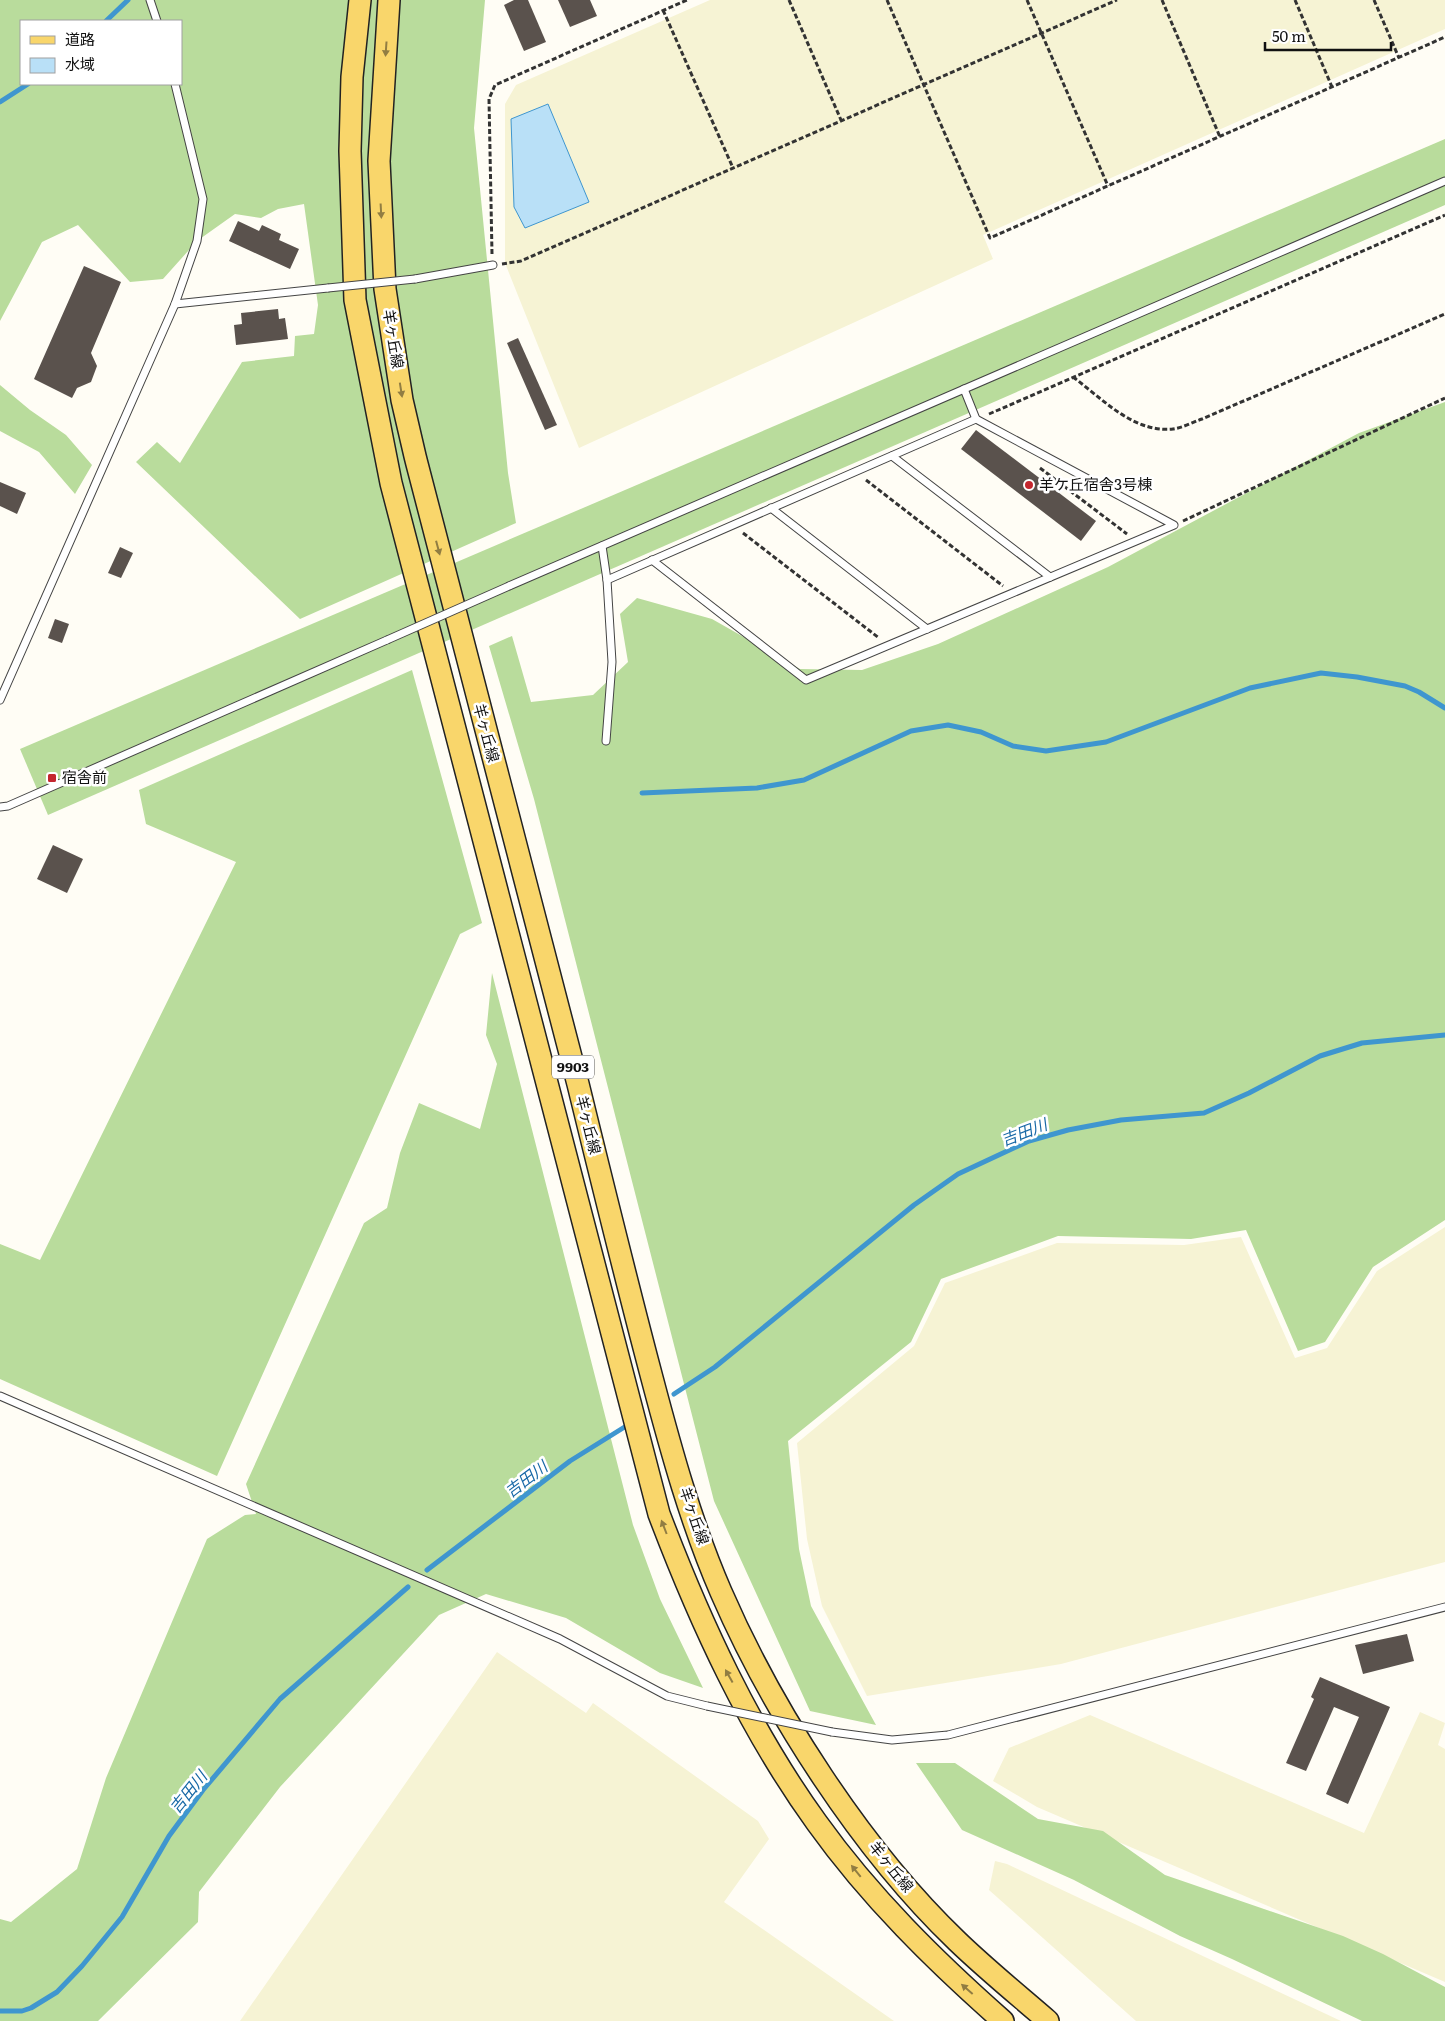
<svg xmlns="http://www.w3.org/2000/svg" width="1445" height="2021" font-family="Literata,'Noto Sans JP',serif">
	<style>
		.farmland { fill: #f6f3d4 }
		.forest { fill: #b9dc9c; fill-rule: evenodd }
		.water { fill: #b9e0f7; stroke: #3f96cf }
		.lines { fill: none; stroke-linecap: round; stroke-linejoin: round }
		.stream { stroke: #3f96cf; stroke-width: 5 }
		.building { fill: #5a524d }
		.lane-casing { stroke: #444; stroke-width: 9 }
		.primary-casing { stroke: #222; stroke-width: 24 }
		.path { stroke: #333; stroke-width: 3; stroke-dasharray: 5 2.5; stroke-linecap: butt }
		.lane { stroke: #fff; stroke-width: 7 }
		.primary { stroke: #f9d66b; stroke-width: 21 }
		.lane-bridge-casing { stroke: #444; stroke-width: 9; stroke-linecap: butt }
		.lane-bridge { stroke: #fff; stroke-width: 7 }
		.oneway { fill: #917d42 }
		.poi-dot { fill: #c4262e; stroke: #fff; stroke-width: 2 }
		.labels { text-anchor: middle; stroke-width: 5; stroke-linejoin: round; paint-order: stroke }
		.shield { fill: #fff; stroke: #585858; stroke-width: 1 }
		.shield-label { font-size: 14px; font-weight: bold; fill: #111 }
		.street-label { font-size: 15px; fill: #111; stroke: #fff }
		.poi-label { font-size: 15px; fill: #111; stroke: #fff; text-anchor: start }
		.water-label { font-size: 16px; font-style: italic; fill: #1768a6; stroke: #fff }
	</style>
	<rect width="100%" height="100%" fill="#fffdf5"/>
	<!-- farmland -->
	<g class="farmland">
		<polygon points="710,0 1445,0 1445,29 983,235 993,259 579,448 505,263 505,104 516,85"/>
		<polygon points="1445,1227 1445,1562 1061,1664 867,1696 822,1606 807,1539 797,1443 914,1346 945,1283 1057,1243 1184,1245 1241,1237 1295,1358 1327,1348 1377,1271"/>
		<polygon points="497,1652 586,1713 593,1703 758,1821 769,1839 724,1902 894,2021 240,2021"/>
		<polygon points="1420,1712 1445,1723 1438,1745 1445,1749 1445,1982 1037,1807 993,1781 1009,1748 1090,1715 1364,1833"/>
		<polygon points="995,1861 1007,1864 1341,2021 1136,2021 989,1890"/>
	</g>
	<!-- forest -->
	<g class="forest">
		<path d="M 0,0 L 485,0 L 474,128 L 508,473 L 516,523 L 300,619 L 136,462 L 157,442 L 180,463 L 242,362 L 294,356 L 295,336 L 314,334 L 318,305 L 304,204 L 278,209 L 261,218 L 235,214 L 197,241 L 163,279 L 130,282 L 78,225 L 42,242 L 0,321 ZM 21,21 L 181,21 L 181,84 L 21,84 Z"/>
		<polygon points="1445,139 1445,205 48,815 20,749"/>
		<polygon points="0,385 30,410 66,435 92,465 75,494 39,452 0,431"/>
		<polygon points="1445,402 1445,1220 1373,1267 1325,1342 1298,1351 1246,1230 1191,1239 1058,1236 941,1279 911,1342 788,1441 799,1549 811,1606 876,1725 810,1711 714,1501 534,799 489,646 512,636 531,702 593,695 628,662 620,614 637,598 712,619 800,669 862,670 938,644 1108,567 1359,433"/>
		<polygon points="412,670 482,923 460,934 217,1476 0,1379 0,1244 40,1260 236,862 146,824 139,790"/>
		<polygon points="492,973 633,1525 660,1599 703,1688 660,1673 566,1618 486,1594 439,1615 280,1787 199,1892 198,1922 98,2021 0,2021 0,1919 11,1922 77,1869 106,1778 207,1539 245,1515 256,1514 246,1484 364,1223 387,1208 400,1153 419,1103 480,1129 497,1064 486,1035"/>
		<polygon points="916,1763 955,1763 1038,1819 1103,1831 1165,1875 1343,1936 1383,1954 1445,1987 1445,2021 1362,2021 1232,1959 1180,1936 1074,1880 962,1830"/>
	</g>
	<!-- water -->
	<polygon class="water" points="548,104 589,202 525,228 514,207 511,119"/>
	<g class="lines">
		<!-- stream -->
		<g class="stream">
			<polyline points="106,21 128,0"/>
			<polyline points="0,102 28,84"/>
			<polyline points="642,793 757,788 804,780 911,731 948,725 981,732 1013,746 1046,751 1106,742 1250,688 1321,673 1357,677 1405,686 1419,692 1445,708"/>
			<polyline points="674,1394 715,1367 914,1205 958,1174 1029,1141 1068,1130 1121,1120 1204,1113 1249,1093 1320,1056 1362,1043 1445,1035"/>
			<polyline points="427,1570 570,1461 631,1423"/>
			<polyline points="0,2011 22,2011 31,2008 57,1992 82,1966 122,1917 169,1836 203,1790 280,1699 408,1587"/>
		</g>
	</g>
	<!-- building -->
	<g class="building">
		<polygon points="514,0 528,0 546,42 524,51 504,5"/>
		<polygon points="558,0 590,0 597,16 570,27"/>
		<polygon points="238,221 259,231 262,225 281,234 279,240 299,249 290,269 229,241"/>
		<polygon points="84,266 121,282 91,353 97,366 91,382 77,388 72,398 34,379"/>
		<polygon points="278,309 279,319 285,318 288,339 236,345 234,325 242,324 241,313"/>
		<polygon points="518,338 557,425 545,430 507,343"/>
		<polygon points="976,430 1096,521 1081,541 961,449"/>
		<polygon points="0,482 26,493 17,514 0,506"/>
		<polygon points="120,547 133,553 121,578 108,573"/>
		<polygon points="55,619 69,624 62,643 48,638"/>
		<polygon points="53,845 83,859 67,893 37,879"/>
		<polygon points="1407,1634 1414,1661 1363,1674 1355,1645"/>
		<polygon points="1320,1677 1390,1707 1348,1804 1326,1794 1359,1717 1334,1707 1306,1771 1286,1763 1314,1699 1311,1697"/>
	</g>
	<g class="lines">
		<defs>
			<g id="lane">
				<polyline points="150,0 157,21"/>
				<polyline points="415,279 493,265"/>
				<polyline points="175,304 328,288"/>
				<polyline points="892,456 1050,577"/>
				<polyline points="771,508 927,629"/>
				<polyline points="602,546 607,580 612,662 606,741"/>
				<polyline points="652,560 806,680 1174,525 976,419 964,389"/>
				<polyline points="607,580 976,419"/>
				<polyline points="509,586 1445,181"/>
				<polyline points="0,700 175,304 197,241 203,199 175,84"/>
				<polyline points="0,807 8,806 387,640"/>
				<polyline points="0,1396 560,1639 667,1696 707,1706"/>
				<polyline points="832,1732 892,1740 948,1735 1445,1607"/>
			</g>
			<g id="primary">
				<path d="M 360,0 L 352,77 L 350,151 L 355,300 L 391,483 L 659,1514 C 700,1622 749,1729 817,1823 C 870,1897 935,1961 1003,2021"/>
				<path d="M 389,0 L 379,161 L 385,289 L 402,400 L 415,456 C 468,666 525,875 578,1084 C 602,1182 626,1280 652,1378 C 671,1450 691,1523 721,1592 C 773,1712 862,1850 957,1941 C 986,1969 1018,1995 1048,2021"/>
			</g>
		</defs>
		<!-- lane casing -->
		<use href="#lane" class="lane-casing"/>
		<!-- primary casing -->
		<use href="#primary" class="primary-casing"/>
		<!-- path -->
		<g class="path">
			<polyline points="789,0 841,120"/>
			<polyline points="887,0 990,238 1445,37"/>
			<polyline points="1027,0 1108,186"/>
			<polyline points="1162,0 1220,137"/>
			<polyline points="1295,0 1332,87"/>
			<polyline points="1374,0 1399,58"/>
			<polyline points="663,10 733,168"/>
			<polyline points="492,254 489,99 495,85 687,0"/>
			<polyline points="502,264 521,261 1117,0"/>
			<path d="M 1073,377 C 1103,399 1133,433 1173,429 C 1182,428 1193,422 1202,419 L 1445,314"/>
			<polyline points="989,414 1445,215"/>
			<polyline points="1040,468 1127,534"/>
			<polyline points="866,480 1003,586"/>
			<polyline points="1183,521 1445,398"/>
			<polyline points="743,533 879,638"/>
		</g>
		<!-- lane -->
		<use href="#lane" class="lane"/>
		<!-- primary -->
		<use href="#primary" class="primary"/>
		<defs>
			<g id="lane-bridge">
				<polyline points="328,288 415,279"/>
				<polyline points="387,640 509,586"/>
				<polyline points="707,1706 832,1732"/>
			</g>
		</defs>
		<!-- lane-bridge casing -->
		<use href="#lane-bridge" class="lane-bridge-casing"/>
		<!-- lane-bridge -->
		<use href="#lane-bridge" class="lane-bridge"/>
	</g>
	<!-- one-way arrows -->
	<defs><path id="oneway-solid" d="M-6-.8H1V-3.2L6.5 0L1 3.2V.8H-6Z" transform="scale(1.25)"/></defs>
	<g class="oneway">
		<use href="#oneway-solid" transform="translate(386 49) rotate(94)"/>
		<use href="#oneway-solid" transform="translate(381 211) rotate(87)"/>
		<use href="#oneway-solid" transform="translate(401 390) rotate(81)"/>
		<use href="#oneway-solid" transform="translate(438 548) rotate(75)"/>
		<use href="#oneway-solid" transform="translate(664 1527) rotate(-111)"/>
		<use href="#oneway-solid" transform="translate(729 1676) rotate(-119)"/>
		<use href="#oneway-solid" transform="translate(856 1871) rotate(-129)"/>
		<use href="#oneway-solid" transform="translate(967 1989) rotate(-139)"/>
	</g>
	<!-- markers -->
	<g class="poi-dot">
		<circle cx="1029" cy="485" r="5"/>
		<rect x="47" y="773" width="10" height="10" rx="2.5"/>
	</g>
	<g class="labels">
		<!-- shield labels -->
		<rect class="shield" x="552" y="1055.5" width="42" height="23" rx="4"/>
		<g class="shield-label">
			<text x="573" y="1072">9903</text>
		</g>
		<!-- street labels -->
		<g class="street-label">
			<text transform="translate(393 339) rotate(81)" y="5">羊ヶ丘線</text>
			<text transform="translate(486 733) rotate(75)" y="5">羊ヶ丘線</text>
			<text transform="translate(588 1125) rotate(76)" y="5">羊ヶ丘線</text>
			<text transform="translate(694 1516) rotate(71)" y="5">羊ヶ丘線</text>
			<text transform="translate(891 1867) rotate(51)" y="5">羊ヶ丘線</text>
		</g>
		<!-- poi labels -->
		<g class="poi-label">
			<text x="1039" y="490">羊ケ丘宿舎3号棟</text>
			<text x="62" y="783">宿舎前</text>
		</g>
		<!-- water labels -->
		<g class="water-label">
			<text transform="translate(1024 1132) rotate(-21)" y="6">吉田川</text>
			<text transform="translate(526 1479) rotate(-37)" y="6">吉田川</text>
			<text transform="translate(188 1792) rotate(-51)" y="6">吉田川</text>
		</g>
	</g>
	<!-- legend -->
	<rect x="20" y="20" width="162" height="65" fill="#ffffff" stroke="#a0a0a0"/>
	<rect x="30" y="36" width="25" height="8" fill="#f9d66b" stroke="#a0a0a0"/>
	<text x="65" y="45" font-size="15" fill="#111111">道路</text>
	<rect x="30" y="58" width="25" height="15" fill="#b9e0f7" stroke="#a0a0a0"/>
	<text x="65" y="70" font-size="15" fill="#111111">水域</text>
	<!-- scale -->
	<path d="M1265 42v8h126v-8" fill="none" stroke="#111111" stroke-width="2.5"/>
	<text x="1272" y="42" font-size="15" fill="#111111" stroke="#ffffff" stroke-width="4" paint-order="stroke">50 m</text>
</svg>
